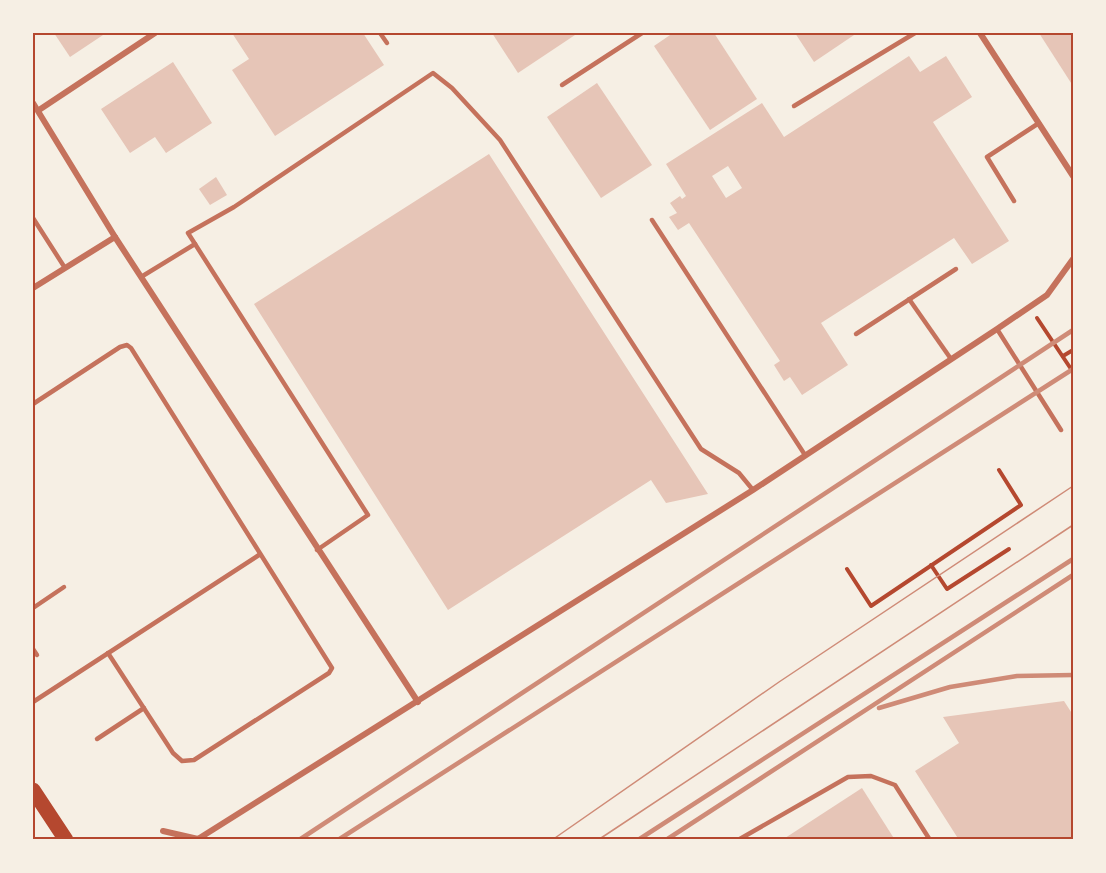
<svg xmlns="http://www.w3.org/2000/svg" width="1106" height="873" font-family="Mulish,sans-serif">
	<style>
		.building { fill: #e6c5b7; fill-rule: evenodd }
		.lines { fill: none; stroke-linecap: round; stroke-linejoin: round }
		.path { stroke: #b5482f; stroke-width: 4 }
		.service { stroke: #c5725c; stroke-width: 4.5 }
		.minor { stroke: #c5725c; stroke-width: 6 }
		.primary { stroke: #b5482f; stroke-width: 15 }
		.tram { stroke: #cf8b77; stroke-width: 1.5 }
		.rail { stroke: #cf8b77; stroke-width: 4.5 }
		.neatline { fill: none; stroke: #b5482f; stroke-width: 2 }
	</style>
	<rect width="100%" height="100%" fill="#f6efe4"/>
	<!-- building -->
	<g class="building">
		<polygon points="54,33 106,33 70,57"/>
		<polygon points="232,33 363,33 384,65 275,136 232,70 249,59"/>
		<polygon points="492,33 578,33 518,73"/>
		<polygon points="673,33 714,33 757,99 710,130 654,46"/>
		<polygon points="795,33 857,33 814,62"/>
		<polygon points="1039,33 1073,33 1073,86"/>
		<path d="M 909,56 L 920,72 L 946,56 L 972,97 L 933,122 L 1009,241 L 972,264 L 954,238 L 821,323 L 848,365 L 802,395 L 790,377 L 784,381 L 774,365 L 780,361 L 689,223 L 678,230 L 669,217 L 677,213 L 670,203 L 680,196 L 682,199 L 686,196 L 666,164 L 762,103 L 784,137 ZM 728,166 L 742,188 L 726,198 L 712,176 Z"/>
		<polygon points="173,62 212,123 166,153 155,137 130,153 101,109"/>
		<polygon points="597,83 652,165 601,198 547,117"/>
		<polygon points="489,154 708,494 666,503 651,480 448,610 254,304"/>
		<polygon points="216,177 227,195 210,205 199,189"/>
		<polygon points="1064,701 1073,715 1073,840 959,840 915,771 959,743 943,717"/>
		<polygon points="862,788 895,840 782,840"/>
	</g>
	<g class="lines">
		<!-- path -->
		<g class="path">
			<polyline points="1037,318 1073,372"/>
			<polyline points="1063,356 1073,350"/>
			<polyline points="931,565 947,589 1009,549"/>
			<polyline points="847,569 871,606 1021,505 999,470"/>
		</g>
		<!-- service -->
		<g class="service">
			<polyline points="380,33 387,43"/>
			<polyline points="562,85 642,33"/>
			<polyline points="794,106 915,33"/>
			<polyline points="1014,201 987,157 1039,123"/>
			<polyline points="33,218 65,268"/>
			<polyline points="652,220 805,455"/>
			<polyline points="141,277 195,244"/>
			<polyline points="909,299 951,359"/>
			<polyline points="997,329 1061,430"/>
			<polyline points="856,334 956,269"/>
			<polyline points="33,404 120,347 127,345 131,348 332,668 329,673 194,760 182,761 173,753 108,653"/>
			<polyline points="317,550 368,515 188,233 234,207 433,73 452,88 500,140 701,449 739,473 753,490"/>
			<polyline points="33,608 64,587"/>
			<polyline points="33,649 37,655"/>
			<polyline points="33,702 259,555"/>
			<polyline points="97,739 144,708"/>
			<polyline points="738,840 848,777 871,776 895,785 930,840"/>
		</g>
		<!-- minor -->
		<g class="minor">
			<polyline points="980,33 1073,176"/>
			<polyline points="33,103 115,237 418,702"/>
			<polyline points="39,110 155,33"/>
			<polyline points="33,288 115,237"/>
			<polyline points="163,831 198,839 753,490 997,329 1047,295 1073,259"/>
		</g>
		<!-- primary -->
		<polyline class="primary" points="33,790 66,840"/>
		<!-- tram -->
		<g class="tram">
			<polyline points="552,840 779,682 1073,486"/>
			<polyline points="598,840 1073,525"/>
		</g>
		<!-- rail -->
		<g class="rail">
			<polyline points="879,708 950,687 1017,676 1073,675"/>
			<polyline points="299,840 1073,330"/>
			<polyline points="338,840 1073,369"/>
			<polyline points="638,840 1073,559"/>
			<polyline points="666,840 1073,575"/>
		</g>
	</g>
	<!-- border -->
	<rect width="1106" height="873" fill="none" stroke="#f6efe4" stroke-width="69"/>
	<rect x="34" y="34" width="1038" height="804" class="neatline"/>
</svg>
